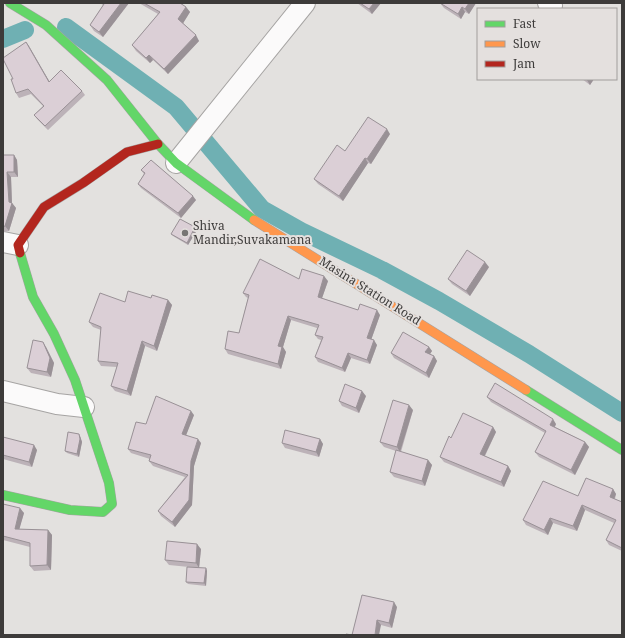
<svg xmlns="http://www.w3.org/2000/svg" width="625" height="638" font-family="'Noto Serif',serif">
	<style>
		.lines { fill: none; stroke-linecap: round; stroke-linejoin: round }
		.canal { stroke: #6fb0b3; stroke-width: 18 }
		.street-casing { stroke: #a6a4a3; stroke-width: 22 }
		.fast-casing { stroke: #a6a4a3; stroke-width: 10 }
		.slow-casing { stroke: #a6a4a3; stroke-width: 10 }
		.jam-casing { stroke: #a6a4a3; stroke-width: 10 }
		.street { stroke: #fbfafa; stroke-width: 20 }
		.fast { stroke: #63d668; stroke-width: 9 }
		.slow { stroke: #ff974d; stroke-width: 9 }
		.jam { stroke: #b3261e; stroke-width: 9 }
		.wall { fill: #bcb2b8 }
		.shaded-wall { fill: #999196 }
		.building { fill: #dbcfd6; stroke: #999196 }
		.poi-dot { fill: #777574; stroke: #e4e0de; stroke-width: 1.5 }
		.labels { text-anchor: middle; stroke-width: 4; stroke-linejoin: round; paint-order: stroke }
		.poi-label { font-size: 12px; fill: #3d3b3a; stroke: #e4e0de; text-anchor: start }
		.street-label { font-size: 12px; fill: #3d3b3a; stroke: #e4e0de }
	</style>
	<rect width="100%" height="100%" fill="#e3e1df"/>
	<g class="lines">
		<!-- canal -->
		<g class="canal">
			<polyline points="66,27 176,107 262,209 301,231 382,270 439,301 529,354 622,413"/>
			<polyline points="3,39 25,30"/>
		</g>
		<defs>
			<g id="street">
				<polyline points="548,3 552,6"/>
				<polyline points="176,163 305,3"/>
				<polyline points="3,242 18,245"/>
				<polyline points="3,391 57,404 84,407"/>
			</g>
			<g id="fast">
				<polyline points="10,3 46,25 107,80 158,144 176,163 254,220"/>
				<polyline points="526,390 622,450"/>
				<polyline points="3,495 70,510 103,512 112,504 109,483 75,380 54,334 33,297 20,253"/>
			</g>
			<polyline id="slow" points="254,220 526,390"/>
			<polyline id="jam" points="20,253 18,245 44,207 83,183 127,152 158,144"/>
		</defs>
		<!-- street casing -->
		<use href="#street" class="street-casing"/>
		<!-- fast casing -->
		<use href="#fast" class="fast-casing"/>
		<!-- slow casing -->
		<use href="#slow" class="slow-casing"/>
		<!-- jam casing -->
		<use href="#jam" class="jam-casing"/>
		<!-- street -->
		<use href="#street" class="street"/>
		<!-- fast -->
		<use href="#fast" class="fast"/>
		<!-- slow -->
		<use href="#slow" class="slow"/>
		<!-- jam -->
		<use href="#jam" class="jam"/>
	</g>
	<!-- wall -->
	<g class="wall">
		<polygon points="100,3 129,3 103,37 94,31 90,25 103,5"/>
		<polygon points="139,3 180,3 186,7 190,12 183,23 199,41 168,74 153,60 150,63 136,51 132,45 158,14"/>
		<polygon points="357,3 381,3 372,14"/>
		<polygon points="440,3 476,3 469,14 465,12 461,19 444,8"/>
		<polygon points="26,42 49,81 82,91 85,95 48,130 37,119 34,115 43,106 31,94 19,98 16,93 13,79"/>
		<polygon points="582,79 594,79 590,85"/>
		<polygon points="390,134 371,164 368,163 343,201 318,184 314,179 345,151"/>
		<polygon points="3,155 14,155 17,160 18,177 11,177 12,203 16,208 9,231 3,232"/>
		<polygon points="141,170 196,200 181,218 141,188 138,184 144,174"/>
		<polygon points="197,230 188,245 173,236 171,234"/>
		<polygon points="489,267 470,296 452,284 448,279"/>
		<polygon points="299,279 328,281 322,298 358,310 380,315 371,340 377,345 370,364 351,358 345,372 318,362 315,357 321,340 318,339 315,335 317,328 291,320 283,347 286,352 281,369 228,354 225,349 239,333 248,298 246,297 243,293"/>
		<polygon points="151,298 168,300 172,305 157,351 145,346 131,396 115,391 111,386 117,367 101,366 98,361 101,330 93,327 89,322 125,302"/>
		<polygon points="46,347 54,363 51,377 31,373 27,368"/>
		<polygon points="429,347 432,351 430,354 434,356 437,361 429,378 394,358 391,353"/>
		<polygon points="366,396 359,413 342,406 339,401"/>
		<polygon points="487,397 556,424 555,427 585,442 589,447 575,475 539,457 535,452 545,433 491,402"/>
		<polygon points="413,410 401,452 428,460 432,465 425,486 394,477 390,472 396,451 384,447 380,442"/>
		<polygon points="194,415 186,435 201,443 194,466 192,505 175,527 161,516 158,511 185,477 153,466 149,461 150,459 131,453 128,449 146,424"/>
		<polygon points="493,427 496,432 485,456 508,466 511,471 504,487 444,462 440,457 451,438"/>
		<polygon points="80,436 82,442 79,457 67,453 65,451"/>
		<polygon points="3,437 37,450 32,467 3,459"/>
		<polygon points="320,439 323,444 319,457 285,448 282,443"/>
		<polygon points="613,489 616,494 615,499 622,502 622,551 609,545 606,540 614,523 585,510 577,531 553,523 548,535 526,525 523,520 578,496"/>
		<polygon points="3,504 24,513 19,529 48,530 52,535 51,570 34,571 30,566 30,547 3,540"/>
		<polygon points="201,549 199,568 169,565 165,560"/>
		<polygon points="206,568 207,571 206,586 188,584 186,582"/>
		<polygon points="397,607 392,628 381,625 352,635"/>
	</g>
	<!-- shaded-wall -->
	<g class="shaded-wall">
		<polygon points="121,3 129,3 103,37 99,32"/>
		<polygon points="374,3 381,3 372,14 369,9"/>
		<polygon points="469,3 476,3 469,14 465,9"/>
		<polygon points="186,7 190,12 182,25 178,19"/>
		<polygon points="462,7 465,12 461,19 458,14"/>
		<polygon points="196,35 199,41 168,74 164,69"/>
		<polygon points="26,42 29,46 52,86 49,82"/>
		<polygon points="149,55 153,60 150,63 146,58"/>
		<polygon points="587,79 594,79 590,85 587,80"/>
		<polygon points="387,129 390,134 371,164 367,159"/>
		<polygon points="14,155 17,160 18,177 14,172"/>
		<polygon points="365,158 368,163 343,201 339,196"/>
		<polygon points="7,172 11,177 12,205 12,203 16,208 9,231 5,226 9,202"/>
		<polygon points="193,196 196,200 181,218 178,213"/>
		<polygon points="195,227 197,230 188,245 187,243"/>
		<polygon points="485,262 489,267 470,296 466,291"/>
		<polygon points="324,276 328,281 321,301 318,297"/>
		<polygon points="168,300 172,305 157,351 154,346"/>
		<polygon points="377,310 380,315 370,343 367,338"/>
		<polygon points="288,316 291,320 283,347 286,352 281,369 278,364 278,346"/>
		<polygon points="374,340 377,345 370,364 367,360"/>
		<polygon points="142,341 145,346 131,396 127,391"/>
		<polygon points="43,342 46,347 54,363 51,377 47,372"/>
		<polygon points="429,347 432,351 428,357 425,352"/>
		<polygon points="348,353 351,358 345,372 342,368"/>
		<polygon points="434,356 437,361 429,378 426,373"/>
		<polygon points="362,391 366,396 359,413 356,408"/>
		<polygon points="409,405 413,410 400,452 397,447"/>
		<polygon points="191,411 194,415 185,438 182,434"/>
		<polygon points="553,419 556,424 553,430 550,425"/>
		<polygon points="493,427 496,432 483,459 480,454"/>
		<polygon points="79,434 80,436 82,442 79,457 77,454"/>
		<polygon points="198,439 201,443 194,466 192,505 175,527 172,522 189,500 191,461"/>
		<polygon points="320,439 323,444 319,457 316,452"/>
		<polygon points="585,442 589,447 575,475 571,470"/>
		<polygon points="34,445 37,450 32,467 29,462"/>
		<polygon points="428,460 432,465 425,486 422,481"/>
		<polygon points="508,466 511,471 504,487 501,482"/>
		<polygon points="613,489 616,494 613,502 610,497"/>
		<polygon points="582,505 585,510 577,531 573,526"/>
		<polygon points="20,508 24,513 18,534 15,529"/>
		<polygon points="550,518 553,523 548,535 544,530"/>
		<polygon points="48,530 52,535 51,570 47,565"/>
		<polygon points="197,544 201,549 199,568 196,563"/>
		<polygon points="206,568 207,571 206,586 204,583"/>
		<polygon points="394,602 397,607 392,628 389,623"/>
		<polygon points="377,620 381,625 379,635 375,635"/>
	</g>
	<!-- building -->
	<g class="building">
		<polygon points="103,3 121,3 99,32 90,25 104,4"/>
		<polygon points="144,3 180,3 186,7 178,19 196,35 164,69 149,55 146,58 132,45 160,12"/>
		<polygon points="360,3 374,3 369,9"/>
		<polygon points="440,3 469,3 465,9 462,7 458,14"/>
		<polygon points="26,42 49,82 61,70 82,91 45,126 34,115 44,106 28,89 16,93 11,79 13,79 3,59 3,58"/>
		<polygon points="368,117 387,129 367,159 365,158 339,196 314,179 337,145 345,151"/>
		<polygon points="3,155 14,155 14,172 7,172 9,202 12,203 5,226 3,227"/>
		<polygon points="151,160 193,196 178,213 138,184 145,173 141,170"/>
		<polygon points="180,219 195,227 187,243 171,234"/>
		<polygon points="467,250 485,262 466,291 448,279"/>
		<polygon points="260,259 299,279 302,269 324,276 318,297 358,310 360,304 377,310 367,338 374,340 367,360 348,353 342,368 315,357 323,337 315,335 319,325 288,316 278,346 282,347 278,364 225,349 228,331 239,333 249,295 243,293"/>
		<polygon points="128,291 151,298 152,295 168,300 154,346 142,341 127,391 111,386 118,363 98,361 101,327 89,322 100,293 125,302"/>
		<polygon points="403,332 429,347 425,352 434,356 426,373 391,353"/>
		<polygon points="33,340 43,342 50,358 47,372 27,368"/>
		<polygon points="495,383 553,419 550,425 585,442 571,470 535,452 546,431 487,397"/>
		<polygon points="345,384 362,391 356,408 339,401"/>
		<polygon points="156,396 191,411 182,434 198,439 191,461 189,500 172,522 158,511 188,475 149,461 151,455 128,449 136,422 146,424"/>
		<polygon points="393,400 409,405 397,447 380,442"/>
		<polygon points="463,413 493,427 480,454 508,466 501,482 440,457 449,436 451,438"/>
		<polygon points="285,430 320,439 316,452 282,443"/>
		<polygon points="68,432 79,434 80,439 77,454 65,451"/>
		<polygon points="3,437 34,445 29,462 3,455"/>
		<polygon points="396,450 428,460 422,481 390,472"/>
		<polygon points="586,478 613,489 610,497 622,502 622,548 606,540 616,520 582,505 573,526 550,518 544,530 523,520 543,481 578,496"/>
		<polygon points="3,504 20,508 15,529 48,530 47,565 30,566 30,543 3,536"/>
		<polygon points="167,541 197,544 196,563 165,560"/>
		<polygon points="187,567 206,568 204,583 186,582"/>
		<polygon points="362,595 394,602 389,623 377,620 375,635 346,635 346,634 352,635"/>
	</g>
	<!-- markers -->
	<circle class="poi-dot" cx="185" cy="233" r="4"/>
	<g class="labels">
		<!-- poi labels -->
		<g class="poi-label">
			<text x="193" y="230">Shiva<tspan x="193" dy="14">Mandir,Suvakamana</tspan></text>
		</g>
		<!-- street labels -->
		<g class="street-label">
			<text transform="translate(370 291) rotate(32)" y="4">Masina Station Road</text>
		</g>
	</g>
	<!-- border -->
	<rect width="625" height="638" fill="none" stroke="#3d3b3a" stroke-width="8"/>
	<!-- legend -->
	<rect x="477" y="8" width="140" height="72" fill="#e4e0de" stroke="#a19e9c"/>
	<rect x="485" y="21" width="20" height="6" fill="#63d668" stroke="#a19e9c"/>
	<text x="513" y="28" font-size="12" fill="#3d3b3a">Fast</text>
	<rect x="485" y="41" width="20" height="6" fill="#ff974d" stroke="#a19e9c"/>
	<text x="513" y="48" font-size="12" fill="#3d3b3a">Slow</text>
	<rect x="485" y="61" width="20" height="6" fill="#b3261e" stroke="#a19e9c"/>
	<text x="513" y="68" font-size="12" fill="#3d3b3a">Jam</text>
</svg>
